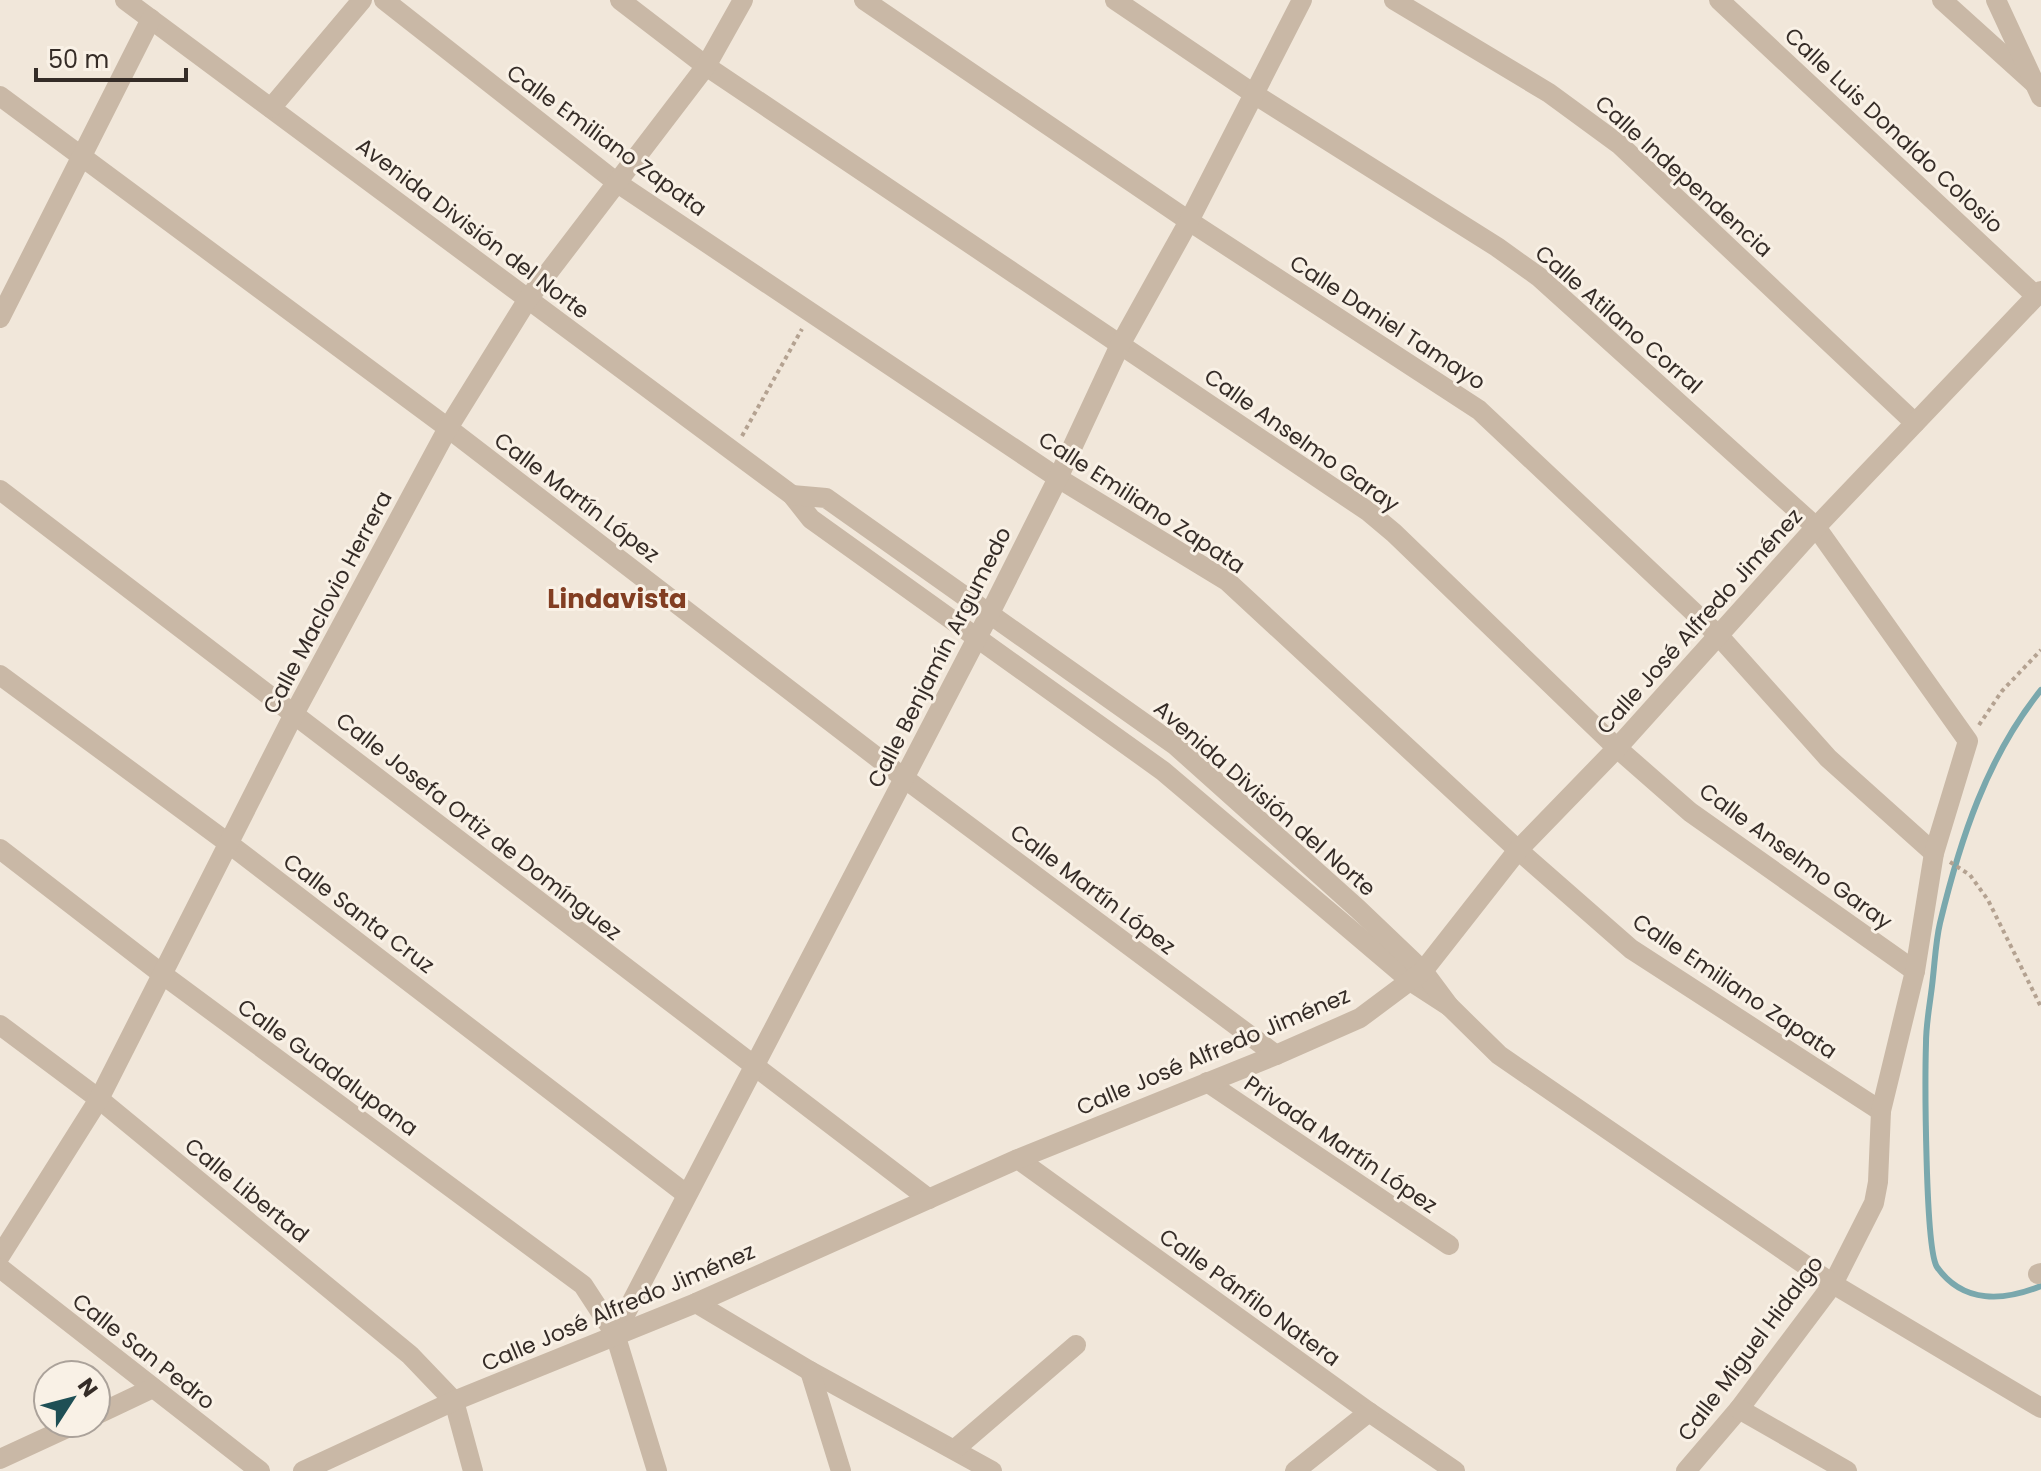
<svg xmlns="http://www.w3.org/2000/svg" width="2041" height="1471" font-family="Poppins,sans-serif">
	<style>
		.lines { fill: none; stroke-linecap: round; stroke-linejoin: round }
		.stream { stroke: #7aa8ad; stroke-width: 6 }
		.path { stroke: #b4a291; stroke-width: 4; stroke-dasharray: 4 4; stroke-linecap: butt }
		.minor { stroke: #c9b8a6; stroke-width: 20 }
		.labels { text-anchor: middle; stroke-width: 6; stroke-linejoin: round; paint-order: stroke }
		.street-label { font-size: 22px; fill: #352c27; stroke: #f9f1e6 }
		.quarter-label { font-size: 26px; font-weight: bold; fill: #823e22; stroke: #f9f1e6 }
	</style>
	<rect width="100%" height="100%" fill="#f1e7da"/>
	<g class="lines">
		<!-- stream -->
		<path class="stream" d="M 2041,690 C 1987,757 1960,840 1940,923 C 1936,940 1935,959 1933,977 C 1931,999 1926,1021 1926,1043 C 1925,1076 1925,1249 1937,1267 C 1963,1304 2004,1301 2041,1286"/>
		<!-- path -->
		<g class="path">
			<polyline points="742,436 802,329"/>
			<polyline points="1979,725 2002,691 2041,650"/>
			<polyline points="1950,862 1970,875 1988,900 2041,1007"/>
		</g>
		<!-- minor -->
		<g class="minor">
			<polyline points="125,0 792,495 811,519 1163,771 1412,982 1449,1006"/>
			<polyline points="384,0 616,182 1058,478 1227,581 1518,850 1631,949 1881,1111"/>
			<polyline points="620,0 706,66 1369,512 1394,533 1617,748 1690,812 1915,971"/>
			<polyline points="864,0 1189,221 1479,410 1718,635 1828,758 1934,853"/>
			<polyline points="1115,0 1254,94 1497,247 1539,277 1816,527 1968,741 1934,853 1915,971 1881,1111 1878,1182 1874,1203 1833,1284 1739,1409 1686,1471"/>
			<polyline points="1394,0 1549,93 1620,145 1915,423"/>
			<polyline points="1719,0 2036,296"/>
			<polyline points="1942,0 2034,83"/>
			<polyline points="1996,0 2041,97"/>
			<polyline points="0,96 448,428 904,778 1276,1055"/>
			<polyline points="271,108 362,0"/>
			<polyline points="0,318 151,19"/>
			<polyline points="0,490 929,1199"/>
			<polyline points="792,495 826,498 1175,745 1358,909 1423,971 1449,1006 1499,1055 1833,1284 2041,1408"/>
			<polyline points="0,675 228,843 686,1194"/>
			<polyline points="0,849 162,974 583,1285 615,1334 657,1471"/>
			<polyline points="0,1025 99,1099 410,1355 454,1401 473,1471"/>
			<polyline points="1207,1082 1449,1245"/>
			<polyline points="1018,1159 1369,1412 1455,1471"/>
			<polyline points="0,1256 99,1099 294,714 448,428 528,299 706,66 743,0"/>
			<polyline points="0,1268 260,1471"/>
			<polyline points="2038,1274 2041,1273"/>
			<polyline points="696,1303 810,1371 992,1471"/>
			<polyline points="615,1334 990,613 1058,478 1120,345 1189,221 1302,0"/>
			<polyline points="810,1371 841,1471"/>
			<polyline points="1739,1409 1847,1471"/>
			<polyline points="96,1415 153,1388"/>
			<polyline points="955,1449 1076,1345"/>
			<polyline points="0,1459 78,1423"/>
			<polyline points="303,1471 454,1401 696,1303 1018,1159 1276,1055 1360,1018 1423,971 1518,850 1617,748 1816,527 2041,291"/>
			<polyline points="1295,1471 1369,1412"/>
		</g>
	</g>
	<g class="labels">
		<!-- street labels -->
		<g class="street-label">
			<text transform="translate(1894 130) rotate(43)" y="8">Calle Luis Donaldo Colosio</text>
			<text transform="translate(607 140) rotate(36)" y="8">Calle Emiliano Zapata</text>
			<text transform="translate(1684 176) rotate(42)" y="8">Calle Independencia</text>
			<text transform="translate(473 228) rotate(37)" y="8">Avenida División del Norte</text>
			<text transform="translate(1619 319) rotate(41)" y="8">Calle Atilano Corral</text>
			<text transform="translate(1388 322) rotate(33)" y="8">Calle Daniel Tamayo</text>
			<text transform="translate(1302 440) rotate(35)" y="8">Calle Anselmo Garay</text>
			<text transform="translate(577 497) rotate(37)" y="8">Calle Martín López</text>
			<text transform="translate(1142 502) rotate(33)" y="8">Calle Emiliano Zapata</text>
			<text transform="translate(327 602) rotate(-62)" y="8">Calle Maclovio Herrera</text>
			<text transform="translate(1699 621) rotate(-48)" y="8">Calle José Alfredo Jiménez</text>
			<text transform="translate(939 657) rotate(-63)" y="8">Calle Benjamín Argumedo</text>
			<text transform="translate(1265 798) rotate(41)" y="8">Avenida División del Norte</text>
			<text transform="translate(479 826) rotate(38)" y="8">Calle Josefa Ortiz de Domínguez</text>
			<text transform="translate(1796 856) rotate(36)" y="8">Calle Anselmo Garay</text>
			<text transform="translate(1093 889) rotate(37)" y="8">Calle Martín López</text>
			<text transform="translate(359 913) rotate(37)" y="8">Calle Santa Cruz</text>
			<text transform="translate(1735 986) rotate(34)" y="8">Calle Emiliano Zapata</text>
			<text transform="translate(1213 1051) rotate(-23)" y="8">Calle José Alfredo Jiménez</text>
			<text transform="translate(328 1067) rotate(36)" y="8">Calle Guadalupana</text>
			<text transform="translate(1341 1144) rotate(34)" y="8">Privada Martín López</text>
			<text transform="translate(247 1190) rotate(39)" y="8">Calle Libertad</text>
			<text transform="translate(1250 1297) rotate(36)" y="8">Calle Pánfilo Natera</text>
			<text transform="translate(618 1307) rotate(-23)" y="8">Calle José Alfredo Jiménez</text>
			<text transform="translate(1750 1348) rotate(-53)" y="8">Calle Miguel Hidalgo</text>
			<text transform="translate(144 1351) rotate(38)" y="8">Calle San Pedro</text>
		</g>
		<!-- quarter labels -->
		<g class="quarter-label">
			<text x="617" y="608">Lindavista</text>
		</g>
	</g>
	<!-- north arrow -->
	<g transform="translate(72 1399) rotate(54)"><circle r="38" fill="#f9f1e6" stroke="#aba29a" stroke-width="2"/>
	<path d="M0-6L14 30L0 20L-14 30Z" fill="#1e4f55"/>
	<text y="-12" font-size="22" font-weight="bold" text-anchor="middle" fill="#352c27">N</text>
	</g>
	<!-- scale -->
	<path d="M36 68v12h150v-12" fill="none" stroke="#352c27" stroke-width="4"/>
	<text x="48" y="68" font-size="24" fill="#352c27" stroke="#f9f1e6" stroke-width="6" paint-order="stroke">50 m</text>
</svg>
